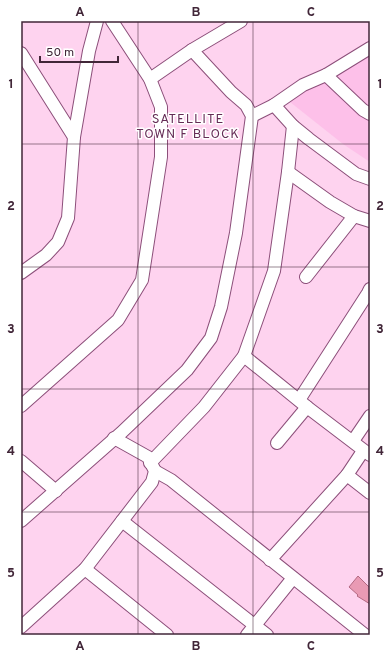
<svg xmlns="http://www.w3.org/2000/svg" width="391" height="656" font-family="Overpass,sans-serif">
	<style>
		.built { fill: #fdc0e9 }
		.building { fill: #e99ab4; stroke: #b36982 }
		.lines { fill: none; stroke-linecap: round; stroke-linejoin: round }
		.street-casing { stroke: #8c4f7a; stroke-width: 14 }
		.street { stroke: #fff; stroke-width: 12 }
		.grid { fill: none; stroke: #412638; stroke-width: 1; stroke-opacity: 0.55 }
		.labels { text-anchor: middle; stroke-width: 3; stroke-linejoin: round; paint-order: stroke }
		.neighbourhood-label { font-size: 13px; letter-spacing: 1px; fill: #652c56; stroke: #fff }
		.neatline { fill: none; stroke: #412638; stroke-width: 1.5 }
		.grid-label { font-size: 13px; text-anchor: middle; font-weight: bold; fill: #412638 }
	</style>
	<rect width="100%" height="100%" fill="#fed3ef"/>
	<!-- built -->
	<polygon class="built" points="370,48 370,162 343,144 285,98"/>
	<!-- building -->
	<polygon class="building" points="358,576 370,588 370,604 357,596 358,595 349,587"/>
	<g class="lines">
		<defs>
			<g id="street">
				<polyline points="21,53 74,137"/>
				<polyline points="326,75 363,110 370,114"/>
				<polyline points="150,79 192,50 241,21"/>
				<polyline points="274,105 293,126 309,139 356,174 370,179"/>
				<polyline points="252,116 274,105 303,85 326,75 370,48"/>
				<polyline points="293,126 288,172 274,271 244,356 307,407 370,455"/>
				<polyline points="288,172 330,202 354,216 370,221"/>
				<polyline points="21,273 46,255 58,242 68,218 74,137 89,51 97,21"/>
				<polyline points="306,277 354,216"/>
				<polyline points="299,400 368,293 370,289"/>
				<polyline points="21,406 118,320 142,280 161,157 161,107 150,79 112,21"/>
				<polyline points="353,441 370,416"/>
				<polyline points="277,443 307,407"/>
				<polyline points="21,461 56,491"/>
				<polyline points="150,463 204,407 244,356"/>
				<polyline points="155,471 171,480 365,635"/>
				<polyline points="347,475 370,493"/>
				<polyline points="21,521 121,433 187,370 211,338 221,307 236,233 252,116 246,105 231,92 192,50"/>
				<polyline points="122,521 267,635"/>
				<polyline points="270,560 347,475 363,451"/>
				<polyline points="85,569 167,635"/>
				<polyline points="21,627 85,569 152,482 155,471 148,457 114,438"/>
				<polyline points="247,635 293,578"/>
			</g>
		</defs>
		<!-- street casing -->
		<use href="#street" class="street-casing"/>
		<!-- street -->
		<use href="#street" class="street"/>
	</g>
	<!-- grid -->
	<path class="grid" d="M 138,21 L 138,635M 253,21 L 253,635M 21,144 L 370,144M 21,267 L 370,267M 21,389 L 370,389M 21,512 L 370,512"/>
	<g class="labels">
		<!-- neighbourhood labels -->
		<g class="neighbourhood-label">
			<text x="188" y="123">SATELLITE<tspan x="188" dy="15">TOWN F BLOCK</tspan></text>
		</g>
	</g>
	<!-- border -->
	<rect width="391" height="656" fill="none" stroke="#ffffff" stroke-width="44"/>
	<!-- scale -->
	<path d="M40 56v6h78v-6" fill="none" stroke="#412638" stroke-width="2"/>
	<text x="46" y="56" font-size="12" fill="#412638" stroke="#ffffff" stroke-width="3" paint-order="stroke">50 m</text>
	<rect x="22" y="22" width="347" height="612" class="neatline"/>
	<g class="grid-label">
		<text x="80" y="16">A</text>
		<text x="196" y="16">B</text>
		<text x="311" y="16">C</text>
		<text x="11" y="88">1</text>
		<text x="380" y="88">1</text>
		<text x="11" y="210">2</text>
		<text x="380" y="210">2</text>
		<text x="11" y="333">3</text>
		<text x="380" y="333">3</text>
		<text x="11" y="455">4</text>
		<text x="380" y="455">4</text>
		<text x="11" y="577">5</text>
		<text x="380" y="577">5</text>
		<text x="80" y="650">A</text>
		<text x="196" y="650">B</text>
		<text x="311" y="650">C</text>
	</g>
</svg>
